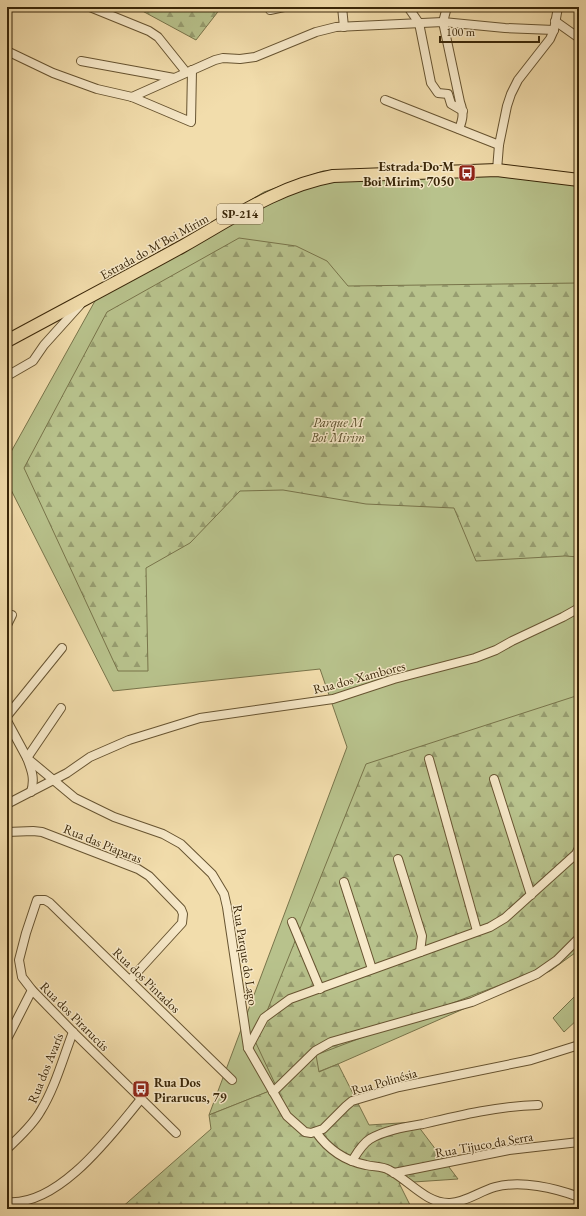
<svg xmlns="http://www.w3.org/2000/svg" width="586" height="1216" font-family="'EB Garamond',serif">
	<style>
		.green { fill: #b8c28c; stroke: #78744a }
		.forest { fill: url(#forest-firs); stroke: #78744a }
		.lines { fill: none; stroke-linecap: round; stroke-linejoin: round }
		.minor-casing { stroke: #675431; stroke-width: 10 }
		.primary-casing { stroke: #392608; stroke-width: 14 }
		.minor { stroke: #f7e9c9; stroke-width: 8 }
		.primary { stroke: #f2ddac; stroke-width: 12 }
		.labels { text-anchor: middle; stroke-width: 3; stroke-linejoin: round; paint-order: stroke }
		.shield { fill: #f7e9c9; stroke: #726042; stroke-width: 1 }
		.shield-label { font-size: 12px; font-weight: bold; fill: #392608 }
		.poi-label { font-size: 13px; font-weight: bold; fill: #392608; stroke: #f7e9c9; text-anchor: end }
		.street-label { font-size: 13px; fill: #392608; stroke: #f7e9c9 }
		.park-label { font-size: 13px; font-style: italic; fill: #594d29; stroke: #f7e9c9 }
	</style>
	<defs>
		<pattern id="forest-firs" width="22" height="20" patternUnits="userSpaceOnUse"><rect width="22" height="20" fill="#b8c28c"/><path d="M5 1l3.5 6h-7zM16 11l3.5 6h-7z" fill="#979d70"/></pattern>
	</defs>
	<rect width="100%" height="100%" fill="#f2ddac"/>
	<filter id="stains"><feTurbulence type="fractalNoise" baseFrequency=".005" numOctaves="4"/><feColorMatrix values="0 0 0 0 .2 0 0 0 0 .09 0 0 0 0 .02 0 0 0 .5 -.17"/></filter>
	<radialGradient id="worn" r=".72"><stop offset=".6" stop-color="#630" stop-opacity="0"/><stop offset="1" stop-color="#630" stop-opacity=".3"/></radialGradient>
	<!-- green -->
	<g class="green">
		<polygon points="497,170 579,180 579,950 550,971 338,1064 209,1115 347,747 320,669 113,691 7,482 7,459 100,292 264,192 323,171"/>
		<polygon points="576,995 579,999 579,1018 564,1032 553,1018"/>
	</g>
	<!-- forest -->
	<g class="forest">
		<polygon points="135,7 220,7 217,13 196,40"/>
		<polygon points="239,238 296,246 327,261 348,286 579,283 579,557 565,556 476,561 454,508 366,504 283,490 240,491 190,543 146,568 148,671 118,671 24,468 107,312"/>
		<polygon points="579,695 579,940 534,972 316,1055 319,1072 338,1064 369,1125 415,1122 458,1179 399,1183 412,1209 120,1209 211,1129 209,1115 277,1088 255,1041 366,764"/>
	</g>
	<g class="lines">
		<defs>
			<g id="minor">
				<polyline points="90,7 149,31 158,37 186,72"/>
				<polyline points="342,7 344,27"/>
				<polyline points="408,7 419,23 431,83 438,93 448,94 451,104 463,111"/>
				<path d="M 447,7 L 443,22 L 460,102 C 464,113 463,119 459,129"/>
				<polyline points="270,10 284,7"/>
				<polyline points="555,21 579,38"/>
				<polyline points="7,51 53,73 97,89 132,97 191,122 192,70"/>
				<polyline points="81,61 174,78"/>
				<polyline points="132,97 215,60 223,58 240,59 255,57 316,32 336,27 443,22 505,28 554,30"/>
				<polyline points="385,100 499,145"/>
				<polyline points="497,170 499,145 507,106 511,94 518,80 550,39 554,30 558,7"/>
				<polyline points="7,376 33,361 44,345 80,305"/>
				<polyline points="7,625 12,615"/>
				<polyline points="7,716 62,648"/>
				<polyline points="7,721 27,758 75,798 114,817 163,834 181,844 212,874 224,894 227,907 248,1048 287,1116 305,1132 311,1133 323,1129 346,1106 352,1101 362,1098 399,1087 531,1060 579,1045"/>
				<polyline points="429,759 477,931"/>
				<polyline points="494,779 531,895"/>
				<path d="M 31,792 C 35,779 32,771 27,758 L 61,708"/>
				<polyline points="7,804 67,773 90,757 129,740 200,718 333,699 394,679 475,658 496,650 512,641 563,617 579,608"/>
				<polyline points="7,832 33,831 42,832 138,869 149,876 181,909 183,914 182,923 130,980"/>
				<polyline points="398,859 422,936 420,952"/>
				<polyline points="344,882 372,969"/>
				<polyline points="292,922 320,989"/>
				<polyline points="7,1039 32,990"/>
				<polyline points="248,1048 264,1018 290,999 490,927 505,918 576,854 579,848"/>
				<polyline points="273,1092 315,1051 331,1042 472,1002 537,974 557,960 579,938"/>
				<path d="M 316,1132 C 328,1149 345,1161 366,1165 C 374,1167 382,1166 389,1170 C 409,1180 426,1204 450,1203 C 467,1202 480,1191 495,1187 C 521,1180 555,1188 579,1197"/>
				<polyline points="176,1133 73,1032 32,990 22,977 19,960 26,933 37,900 45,900 50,903 232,1080"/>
				<path d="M 7,1149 C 18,1138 32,1126 40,1112 C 55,1088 63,1058 73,1032"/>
				<path d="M 352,1161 C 357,1153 362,1144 370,1139 C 385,1130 405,1127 423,1124 C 461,1115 499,1106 538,1105"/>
				<polyline points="394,1173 509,1150 579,1142"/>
				<path d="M 7,1202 C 59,1207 112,1134 141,1099"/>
			</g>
			<path id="primary" d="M 7,341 C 66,309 125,278 183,246 C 231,219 278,186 333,176 L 497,170 L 579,180"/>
		</defs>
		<!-- minor casing -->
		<use href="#minor" class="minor-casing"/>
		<!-- primary casing -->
		<use href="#primary" class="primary-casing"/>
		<!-- minor -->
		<use href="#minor" class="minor"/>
		<!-- primary -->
		<use href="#primary" class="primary"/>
	</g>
	<!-- icons -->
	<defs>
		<symbol id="bus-square" viewBox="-11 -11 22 22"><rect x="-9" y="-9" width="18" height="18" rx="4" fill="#8f2418" stroke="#f7e9c9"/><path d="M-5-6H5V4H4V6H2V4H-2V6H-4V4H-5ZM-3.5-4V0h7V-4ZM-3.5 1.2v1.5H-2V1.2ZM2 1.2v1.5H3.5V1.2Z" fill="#fff"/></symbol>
	</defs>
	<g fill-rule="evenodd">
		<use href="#bus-square" x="457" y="163" width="20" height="20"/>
		<use href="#bus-square" x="131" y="1079" width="20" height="20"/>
	</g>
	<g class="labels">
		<!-- shield labels -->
		<rect class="shield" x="217" y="204" width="46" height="20" rx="3"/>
		<g class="shield-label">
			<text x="240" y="218">SP-214</text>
		</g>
		<!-- poi labels -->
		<g class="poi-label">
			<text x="454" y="171">Estrada Do M<tspan x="454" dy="15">Boi Mirim, 7050</tspan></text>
			<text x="154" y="1087" text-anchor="start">Rua Dos<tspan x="154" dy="15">Pirarucus, 79</tspan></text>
		</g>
		<!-- street labels -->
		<g class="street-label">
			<text transform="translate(154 246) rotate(-29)" y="5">Estrada do M'Boi Mirim</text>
			<text transform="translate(359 677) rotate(-15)" y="5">Rua dos Xambores</text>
			<text transform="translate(103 843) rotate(22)" y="5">Rua das Piaparas</text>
			<text transform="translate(246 955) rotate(81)" y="5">Rua Parque do Lago</text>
			<text transform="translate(147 980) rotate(44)" y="5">Rua dos Pintados</text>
			<text transform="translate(75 1016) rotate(45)" y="5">Rua dos Pirarucús</text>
			<text transform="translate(45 1068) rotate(-68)" y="5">Rua dos Avarís</text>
			<text transform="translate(384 1081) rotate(-16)" y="5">Rua Polinésia</text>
			<text transform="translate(484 1144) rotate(-10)" y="5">Rua Tijuco da Serra</text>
		</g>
		<!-- park labels -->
		<g class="park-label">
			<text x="338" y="427">Parque M<tspan x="338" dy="15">Boi Mirim</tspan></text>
		</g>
	</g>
	<!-- margin -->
	<rect width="586" height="1216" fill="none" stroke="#f2ddac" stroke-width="24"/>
	<rect x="8" y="8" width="570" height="1200" fill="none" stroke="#392608" stroke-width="2"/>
	<rect x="12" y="12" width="562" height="1192" fill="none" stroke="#392608"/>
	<!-- scale -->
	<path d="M440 36v6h99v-6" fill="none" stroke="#392608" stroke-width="2"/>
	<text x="446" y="36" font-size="12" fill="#392608" stroke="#f7e9c9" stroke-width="3" paint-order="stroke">100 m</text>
	<rect width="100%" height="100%" filter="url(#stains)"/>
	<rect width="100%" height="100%" fill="url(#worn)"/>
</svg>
